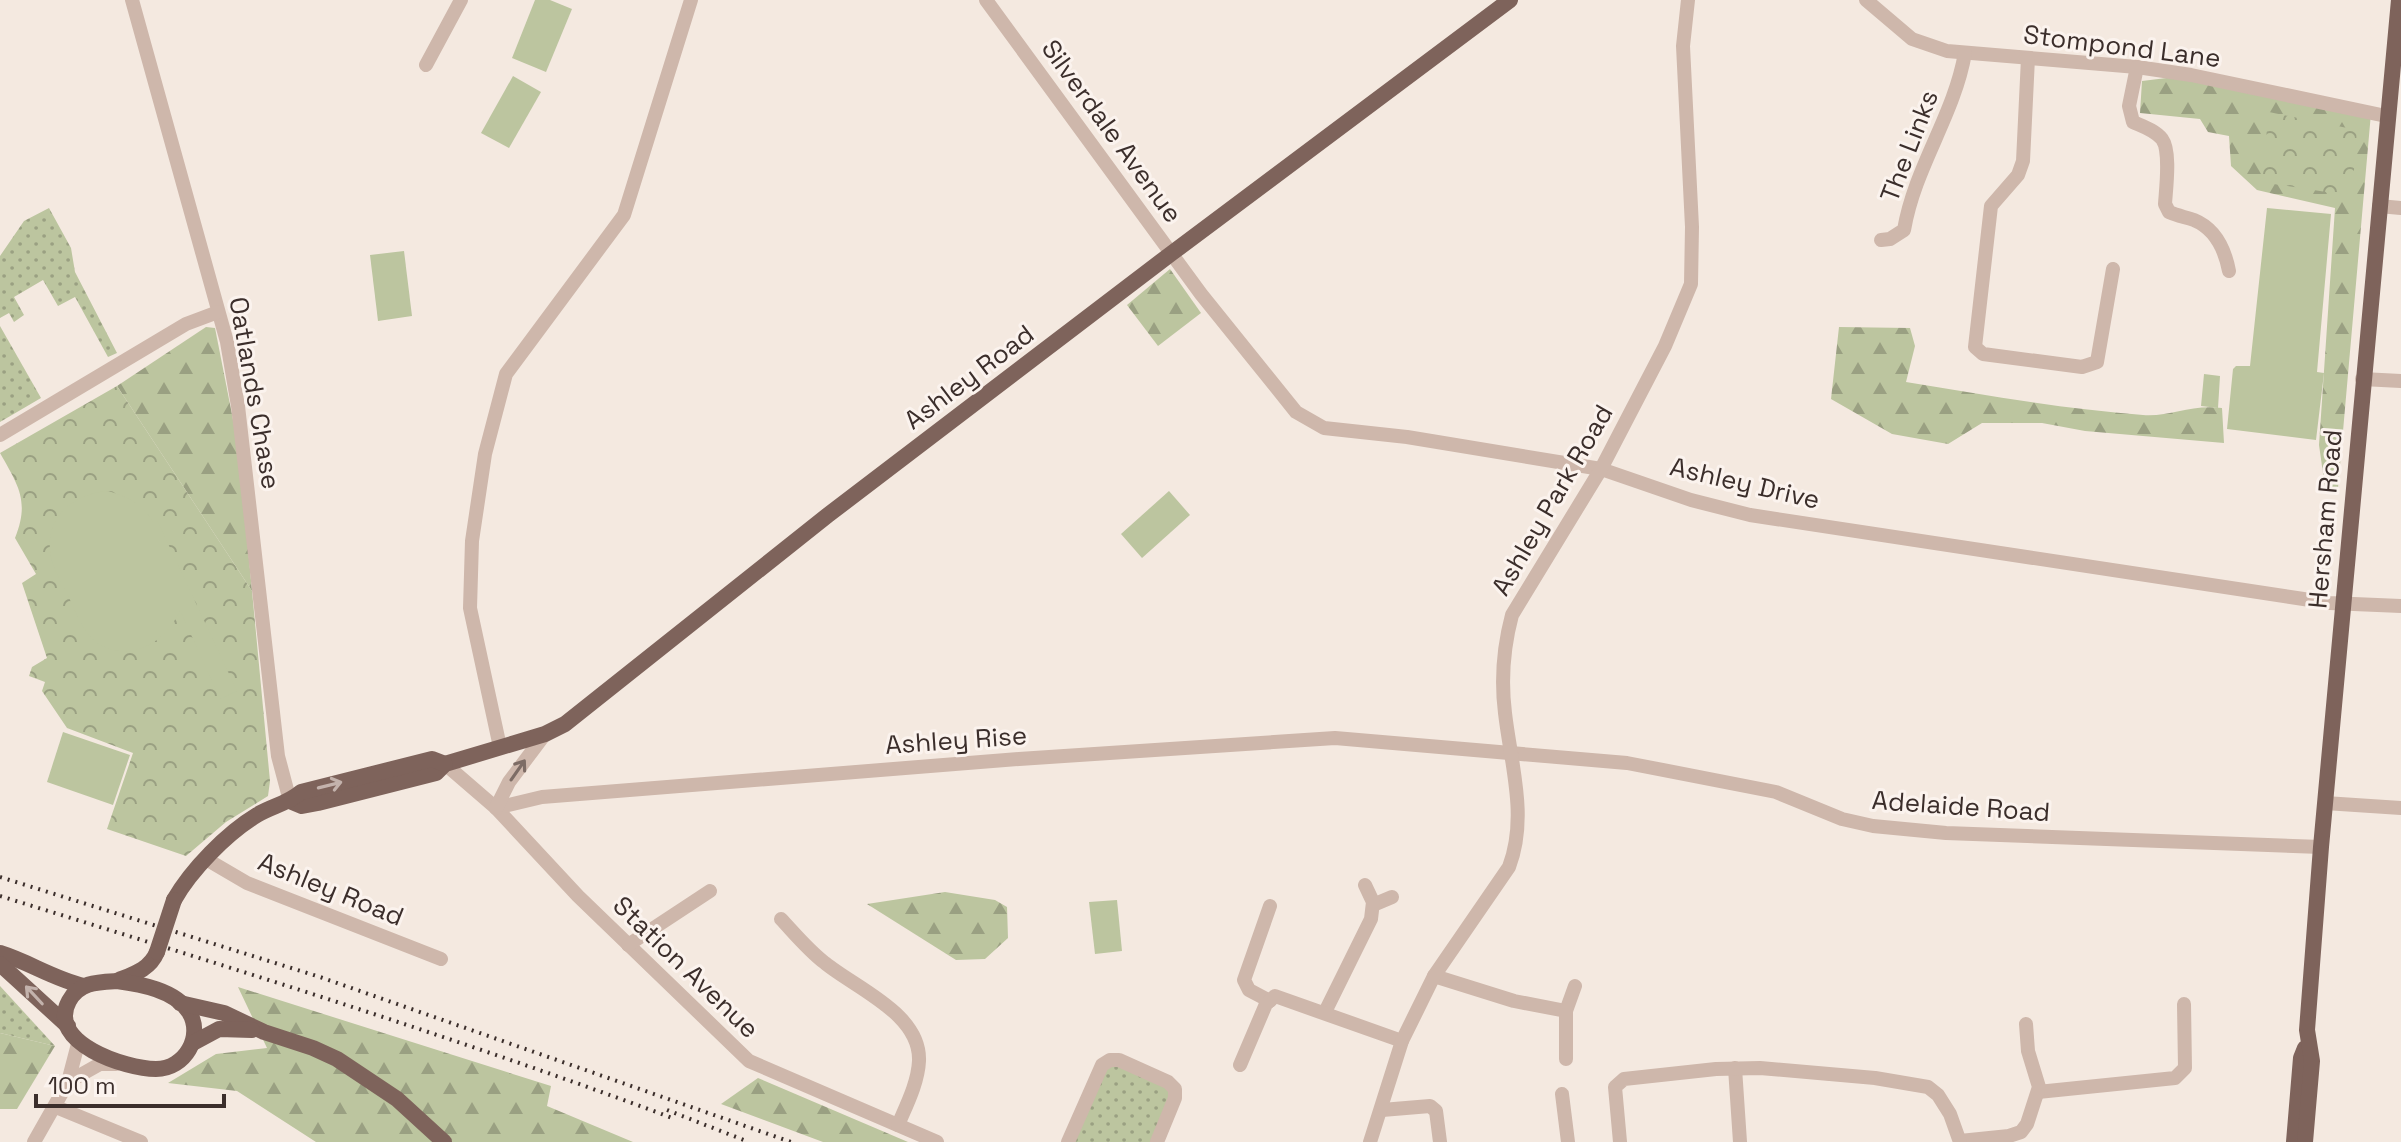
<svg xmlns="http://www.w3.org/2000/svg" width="2401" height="1142" font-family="'Space Grotesk',sans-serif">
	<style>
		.grass { fill: url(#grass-dots) }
		.forest { fill: url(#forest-firs) }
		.park { fill: url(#park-crowns) }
		.pitch { fill: #bcc59f }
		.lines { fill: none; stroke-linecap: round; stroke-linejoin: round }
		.minor { stroke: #ceb7ab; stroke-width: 14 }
		.major { stroke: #7e635b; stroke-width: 16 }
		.rail { stroke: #3b2e2b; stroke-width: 4; stroke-dasharray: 2 6; stroke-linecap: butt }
		.major-bridge { stroke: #7e635b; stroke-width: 16 }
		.oneway { stroke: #7d6c65 }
		.oneway2 { stroke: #c3b2ac }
		.labels { text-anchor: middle; stroke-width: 6; stroke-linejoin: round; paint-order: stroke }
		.street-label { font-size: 26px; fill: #3b2e2b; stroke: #fbf3ee }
	</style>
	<defs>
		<pattern id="grass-dots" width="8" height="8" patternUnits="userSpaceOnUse" patternTransform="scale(2)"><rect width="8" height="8" fill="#bcc59f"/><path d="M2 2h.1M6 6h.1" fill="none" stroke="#9aa082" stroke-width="1.8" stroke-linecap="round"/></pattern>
		<pattern id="forest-firs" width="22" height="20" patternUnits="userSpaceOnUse" patternTransform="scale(2)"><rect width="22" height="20" fill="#bcc59f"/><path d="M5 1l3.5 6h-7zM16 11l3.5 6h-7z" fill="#9aa082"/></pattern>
		<pattern id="park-crowns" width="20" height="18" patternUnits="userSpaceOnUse" patternTransform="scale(2)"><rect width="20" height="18" fill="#bcc59f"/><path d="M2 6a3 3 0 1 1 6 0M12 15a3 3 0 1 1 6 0" fill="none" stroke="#9aa082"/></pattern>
	</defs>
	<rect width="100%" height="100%" fill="#f4e9e0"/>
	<!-- grass -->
	<g class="grass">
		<polygon points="49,208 71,248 75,272 117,353 108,357 75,297 58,306 43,280 14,297 24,315 14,322 9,313 0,318 0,256 24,221"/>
		<polygon points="0,326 41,398 0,422"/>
		<polygon points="0,986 55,1046 0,1033"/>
		<polygon points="1115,1063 1167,1086 1171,1092 1153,1142 1072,1142 1107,1067"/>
	</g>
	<!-- forest -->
	<g class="forest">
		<polygon points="2191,75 2371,113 2338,488 2325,487 2319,445 2335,208 2257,190 2231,166 2229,136 2208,132 2200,119 2140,113 2142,81"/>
		<polygon points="1170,269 1201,313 1158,346 1127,305"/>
		<polygon points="206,327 215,328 239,450 252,591 117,386"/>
		<path d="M 1839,327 L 1910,328 L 1915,346 L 1906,382 C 1985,395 2064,409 2143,415 C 2170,417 2191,404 2222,408 L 2224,443 L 2085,431 L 2042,423 L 1982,423 L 1948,444 L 1892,434 L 1831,399 Z"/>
		<polygon points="945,892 995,900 1007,907 1008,938 985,959 956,960 867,904"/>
		<polygon points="238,987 551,1086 547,1106 633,1142 316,1142 237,1091 168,1083 216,1054 267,1048"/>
		<polygon points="0,1033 55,1046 17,1109 0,1109"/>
		<polygon points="758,1078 908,1142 823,1142 721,1104"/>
	</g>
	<!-- park -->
	<g class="park">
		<polygon points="2269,112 2357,130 2352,196 2261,182"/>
		<path d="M 117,386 L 252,591 L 270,781 L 268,796 L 226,822 L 186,856 L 107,829 L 133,753 L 67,728 L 42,691 L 45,682 L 29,676 L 32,667 L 47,658 L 22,583 L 36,574 L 15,538 C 30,501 18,485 0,453 Z"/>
	</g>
	<!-- pitch -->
	<g class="pitch">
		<polygon points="535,0 550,0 572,9 546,72 512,58"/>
		<polygon points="513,76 541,92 509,148 481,133"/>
		<polygon points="2267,208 2331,214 2317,372 2324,373 2316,440 2227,429 2233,369 2236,366 2250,366"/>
		<polygon points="404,251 412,316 378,321 370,255"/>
		<polygon points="2204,374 2220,376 2218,408 2201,406"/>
		<path d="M 108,491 C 126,496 143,504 153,522 L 157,520 L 237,691 L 220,699 L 180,610 C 167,642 129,665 96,642 C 83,632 77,614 70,600 C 65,588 56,575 52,561 C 41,521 70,494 108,491 Z"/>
		<polygon points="1169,491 1190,515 1142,558 1121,534"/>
		<polygon points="63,732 130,755 113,805 47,782"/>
		<polygon points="1117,900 1122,951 1095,954 1089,902"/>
	</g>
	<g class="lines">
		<!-- minor -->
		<g class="minor">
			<polyline points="132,0 227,342 238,406 278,756 290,801"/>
			<polyline points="986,0 1201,294 1296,412 1324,428 1407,437 1601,469 1691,500 1750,515 2330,603 2401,606"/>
			<polyline points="1866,0 1912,39 1947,51 2137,67 2191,75 2386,116"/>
			<polyline points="2028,58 2023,161 2018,175 1991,206 1975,347 1983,354 2082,367 2097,362 2113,269"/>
			<polyline points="426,65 461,0"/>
			<path d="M 2137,67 L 2129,106 L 2133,122 C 2142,126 2155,130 2162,139 C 2171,151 2166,188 2165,204 L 2169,212 C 2178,216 2186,217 2194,220 C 2216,229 2225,250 2229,271"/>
			<polyline points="2379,206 2401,208"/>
			<path d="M 1881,240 L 1890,239 L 1904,230 C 1915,166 1954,116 1965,53"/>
			<polyline points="2362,379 2401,381"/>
			<polyline points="0,435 186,324 218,312"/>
			<polyline points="500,747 470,608 472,541 485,454 506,374 624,215 691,0"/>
			<polyline points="445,764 496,808 578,896 749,1061 937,1142"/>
			<polyline points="2325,803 2401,808"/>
			<polyline points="496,808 542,797 1019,759 1335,738 1627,763 1776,792 1842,819 1873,826 1946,833 2321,847"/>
			<polyline points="496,808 509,782 545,734"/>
			<polyline points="206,859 247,883 441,959"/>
			<polyline points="1373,905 1392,897"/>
			<path d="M 781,919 C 795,934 809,951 825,963 C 857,989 921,1014 919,1061 C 918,1083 906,1106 898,1125"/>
			<polyline points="628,945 710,891"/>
			<polyline points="1434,976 1514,1001 1566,1011"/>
			<polyline points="1270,1001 1249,990 1244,980 1270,906"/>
			<polyline points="1325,1012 1371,919 1373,902 1365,885"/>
			<polyline points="1566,1059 1566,1011 1575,986"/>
			<polyline points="1240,1065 1266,1004 1275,996 1402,1041"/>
			<polyline points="1735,1068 1740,1142"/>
			<polyline points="68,1082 100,1064 116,1064"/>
			<polyline points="2038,1092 2175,1078 2185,1068 2184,1004"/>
			<polyline points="1562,1094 1568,1142"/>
			<polyline points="56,1107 141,1142"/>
			<polyline points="1382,1110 1430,1106 1436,1111 1440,1142"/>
			<polyline points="1960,1141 2009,1136 2021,1132 2027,1124 2039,1087 2028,1051 2026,1024"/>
			<polyline points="34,1142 68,1082 79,1040"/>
			<polyline points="1068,1142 1102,1065 1110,1060 1119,1060 1168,1082 1175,1089 1175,1098 1157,1142"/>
			<path d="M 1370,1142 L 1402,1041 L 1434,976 L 1509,867 C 1528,817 1511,765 1505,713 C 1501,681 1504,645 1512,615 L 1601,469 L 1665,346 L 1691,284 L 1692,227 L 1683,46 L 1688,0"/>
			<polyline points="1620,1142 1615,1087 1624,1079 1716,1069 1760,1068 1875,1078 1928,1087 1938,1095 1950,1114 1960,1142"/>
		</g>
		<!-- major -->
		<g class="major">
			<polyline points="290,801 302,806 318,803 436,773 445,764 545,734 565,724 828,515 1172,253 1510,0"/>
			<path d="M 174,900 C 191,870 227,833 257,815 C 272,806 287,804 301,792 L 432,759 L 445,764"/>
			<path d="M 0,953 C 29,962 54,979 84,986"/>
			<polyline points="0,964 68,1026"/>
			<path d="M 119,980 C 134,974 150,969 157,952"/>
			<path d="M 117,981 C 140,984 175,990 189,1012 C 204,1036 185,1069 156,1069 C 126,1069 46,1043 69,1001 C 79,982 98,982 117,981 Z"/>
			<polyline points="180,1003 224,1013 264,1032 313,1048 337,1059 397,1099 444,1142"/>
			<polyline points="193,1043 219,1029 252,1030"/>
			<polyline points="2294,1142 2301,1058 2305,1048"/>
			<polyline points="2305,1142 2312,1061 2307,1030 2321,847 2399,0"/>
		</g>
		<!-- rail -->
		<g class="rail">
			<polyline points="0,877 320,977 791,1142"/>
			<path d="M 0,896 C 226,966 453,1036 675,1119"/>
			<polyline points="667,1110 749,1142"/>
		</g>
		<!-- major-bridge -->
		<polyline class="major-bridge" points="157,952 174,900"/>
	</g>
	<!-- one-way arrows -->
	<defs><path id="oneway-shaft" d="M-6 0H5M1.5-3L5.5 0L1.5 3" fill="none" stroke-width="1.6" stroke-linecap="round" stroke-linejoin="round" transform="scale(2)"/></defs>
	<use class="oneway" href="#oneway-shaft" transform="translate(518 770) rotate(-55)"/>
	<g class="oneway2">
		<use href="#oneway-shaft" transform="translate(330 785) rotate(-14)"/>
		<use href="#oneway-shaft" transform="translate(34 995) rotate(-133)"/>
	</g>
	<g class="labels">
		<!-- street labels -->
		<g class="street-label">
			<text transform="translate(2122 46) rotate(7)" y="9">Stompond Lane</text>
			<text transform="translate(1112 131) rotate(54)" y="9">Silverdale Avenue</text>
			<text transform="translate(1909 146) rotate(-69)" y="9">The Links</text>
			<text transform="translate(969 377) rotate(-37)" y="9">Ashley Road</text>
			<text transform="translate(255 393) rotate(80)" y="9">Oatlands Chase</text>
			<text transform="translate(1745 483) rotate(13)" y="9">Ashley Drive</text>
			<text transform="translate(1552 500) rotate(-60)" y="9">Ashley Park Road</text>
			<text transform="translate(2325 519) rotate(-85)" y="9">Hersham Road</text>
			<text transform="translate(956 740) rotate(-4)" y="9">Ashley Rise</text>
			<text transform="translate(1961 806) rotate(4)" y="9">Adelaide Road</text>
			<text transform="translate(331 889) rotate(22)" y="9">Ashley Road</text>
			<text transform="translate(686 967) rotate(44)" y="9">Station Avenue</text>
		</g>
	</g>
	<!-- scale -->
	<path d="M36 1094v12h188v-12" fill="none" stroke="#3b2e2b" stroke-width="4"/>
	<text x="48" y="1094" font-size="24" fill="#3b2e2b" stroke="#fbf3ee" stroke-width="6" paint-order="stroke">100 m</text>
</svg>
